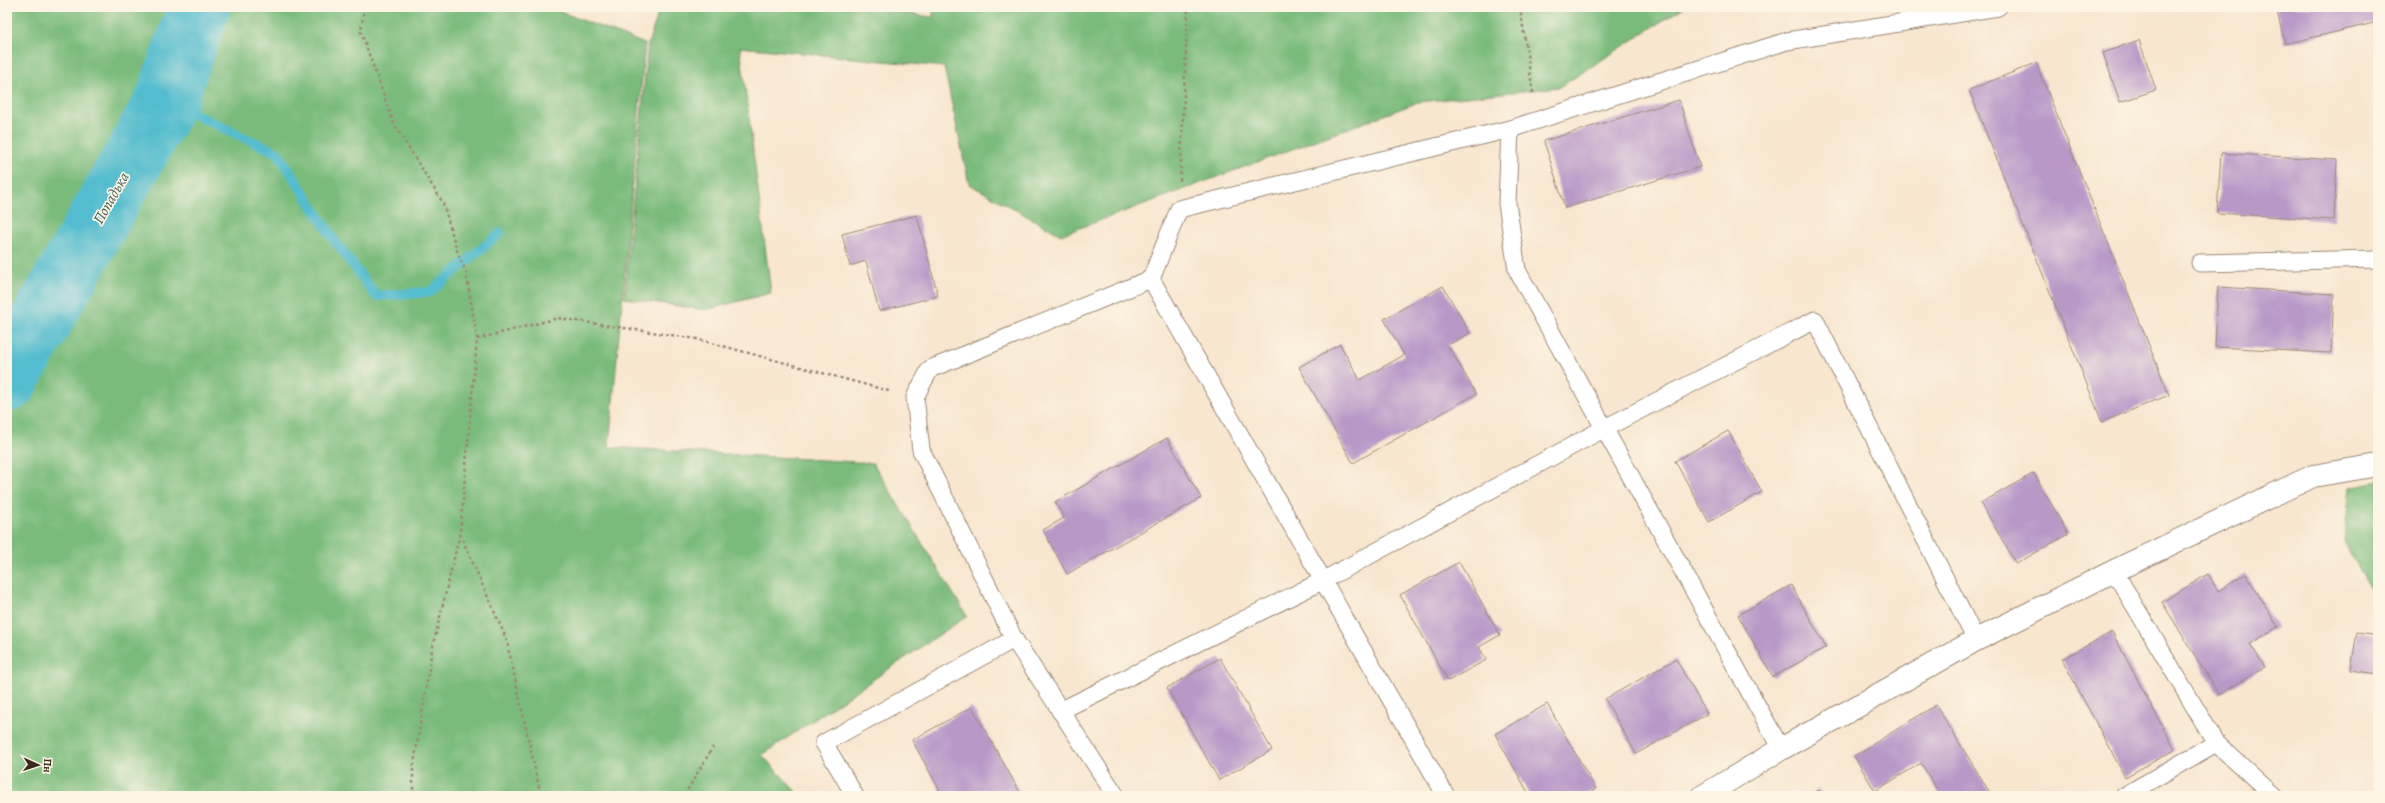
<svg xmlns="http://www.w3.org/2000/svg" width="2385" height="803" font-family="Alegreya,serif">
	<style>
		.forest { fill: #7abb7c; stroke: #5a724d }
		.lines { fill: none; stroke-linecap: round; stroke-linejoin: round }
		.stream { stroke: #52bcce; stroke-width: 10 }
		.river { stroke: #52bcce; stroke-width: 62 }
		.building { fill: #b998c8 }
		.service-casing { stroke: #9a8876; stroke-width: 19 }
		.minor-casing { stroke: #9a8876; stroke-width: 24 }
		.path { stroke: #9a8876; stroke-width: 2.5; stroke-dasharray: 3 3; stroke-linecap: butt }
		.service { stroke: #fff; stroke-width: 17 }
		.minor { stroke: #fff; stroke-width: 22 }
		.labels { text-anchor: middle; stroke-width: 3.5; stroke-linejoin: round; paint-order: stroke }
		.water-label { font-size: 15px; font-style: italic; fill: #435d5c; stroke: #fcf5e5 }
	</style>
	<rect width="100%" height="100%" fill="#fcf5e5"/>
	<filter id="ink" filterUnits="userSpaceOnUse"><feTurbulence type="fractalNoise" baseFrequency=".025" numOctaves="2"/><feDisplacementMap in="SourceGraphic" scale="8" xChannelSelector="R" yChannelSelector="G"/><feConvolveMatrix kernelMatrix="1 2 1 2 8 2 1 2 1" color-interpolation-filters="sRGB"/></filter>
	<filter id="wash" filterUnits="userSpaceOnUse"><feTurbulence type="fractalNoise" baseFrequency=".012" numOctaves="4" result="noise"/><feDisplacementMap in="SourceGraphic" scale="16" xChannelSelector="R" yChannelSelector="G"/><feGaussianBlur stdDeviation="0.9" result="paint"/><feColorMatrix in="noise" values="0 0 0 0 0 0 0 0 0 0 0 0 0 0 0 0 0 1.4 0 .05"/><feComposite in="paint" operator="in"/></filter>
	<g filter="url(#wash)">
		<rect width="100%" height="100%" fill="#f8e6cf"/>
		<!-- forest -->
		<g class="forest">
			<polygon points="7,7 174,7 180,77 222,7 548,7 645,44 609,447 873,463 967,616 762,755 800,796 10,796 7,779"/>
			<polygon points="660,7 857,7 933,17 933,7 1684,7 1560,87 1419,102 1061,235 969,184 944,67 740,47 771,293 705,310 624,298 648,44"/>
			<polygon points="2378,481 2378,602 2344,541 2350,487"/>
		</g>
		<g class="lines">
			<!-- stream -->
			<polyline class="stream" points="166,101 278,153 332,237 376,296 430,292 500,233"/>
			<!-- river -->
			<polyline class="river" points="7,381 166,101 199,7"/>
		</g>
		<g id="blocks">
			<!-- building -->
			<g class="building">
				<polygon points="2276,7 2378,7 2378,22 2285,44"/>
				<polygon points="2139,40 2156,90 2120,102 2103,53"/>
				<polygon points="2036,63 2169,395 2102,422 1969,90"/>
				<polygon points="1679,100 1700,167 1565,208 1544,141"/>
				<polygon points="2221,153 2337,160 2334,220 2217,213"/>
				<polygon points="917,215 938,296 879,311 866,261 850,266 842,234"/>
				<polygon points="1443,286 1470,333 1448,345 1476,394 1353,463 1299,367 1340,344 1360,380 1404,355 1384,319"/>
				<polygon points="2218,287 2334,294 2331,353 2215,347"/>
				<polygon points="1728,431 1762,492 1709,522 1675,461"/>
				<polygon points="1167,438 1201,498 1067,574 1043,530 1064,518 1055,502"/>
				<polygon points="2034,473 2068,534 2016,564 1981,503"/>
				<polygon points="1459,562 1500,635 1479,647 1486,660 1448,681 1400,595"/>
				<polygon points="2208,574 2218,591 2246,574 2278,627 2250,644 2265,667 2219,695 2162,602"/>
				<polygon points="1791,585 1826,647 1773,677 1738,615"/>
				<polygon points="2112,632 2175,750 2125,777 2062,659"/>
				<polygon points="2357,632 2378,635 2378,674 2351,670"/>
				<polygon points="1220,658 1272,750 1219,780 1167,688"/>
				<polygon points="1676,659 1707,714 1636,754 1605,699"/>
				<polygon points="1547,704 1596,789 1583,796 1530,796 1495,734"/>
				<polygon points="1936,705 1992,796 1941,796 1921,763 1875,791 1854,756"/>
				<polygon points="972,707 1022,796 943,796 912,740"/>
				<polygon points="2377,782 2378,796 2375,796"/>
				<polygon points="1819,790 1823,796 1808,796"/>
			</g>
		</g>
	</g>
	<g filter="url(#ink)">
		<use href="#blocks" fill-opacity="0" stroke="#9a8876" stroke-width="1"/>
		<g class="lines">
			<defs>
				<g id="service">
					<polyline points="1510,129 1507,203 1517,270 1781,749"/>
					<polyline points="2200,263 2378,259"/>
					<polyline points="2114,571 2216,743 2124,796"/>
					<polyline points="1060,711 1322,581 1605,428 1815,320 1976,640"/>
					<polyline points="2216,743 2274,796"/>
					<polyline points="855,796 824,743 1014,639"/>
					<polyline points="1116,796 1014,639 921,450 915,397 930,369 1151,279"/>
					<polyline points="1446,796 1151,279 1179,209 1510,129 1787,41 1998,7"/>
				</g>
				<polyline id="minor" points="1703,796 1781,749 1976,640 2114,571 2313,476 2378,465"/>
			</defs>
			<!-- service casing -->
			<use href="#service" class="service-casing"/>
			<!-- minor casing -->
			<use href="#minor" class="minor-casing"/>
			<!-- path -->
			<g class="path">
				<polyline points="364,7 361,32 394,124 443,203 458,254 466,272 477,339 460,533 432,650 413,770 413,796"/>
				<polyline points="1520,7 1533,93"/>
				<polyline points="1180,181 1188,7"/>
				<polyline points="477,339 558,318 697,339 889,391"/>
				<polyline points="460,534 506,638 541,796"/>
				<polyline points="687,796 688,789 713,747"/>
			</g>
			<!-- service -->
			<use href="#service" class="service"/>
			<!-- minor -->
			<use href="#minor" class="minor"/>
		</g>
	</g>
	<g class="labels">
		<!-- water labels -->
		<g class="water-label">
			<text transform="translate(111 198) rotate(-60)" y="5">Попадька</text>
		</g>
	</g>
	<!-- margin -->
	<rect width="2385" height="803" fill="none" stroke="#fcf5e5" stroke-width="24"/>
	<!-- north arrow -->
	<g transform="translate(38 765) rotate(93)" stroke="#fcf5e5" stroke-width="3" paint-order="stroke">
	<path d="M0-3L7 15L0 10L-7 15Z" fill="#3b2a1e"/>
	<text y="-6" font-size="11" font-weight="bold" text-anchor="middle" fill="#3b2a1e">Пн</text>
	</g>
</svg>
